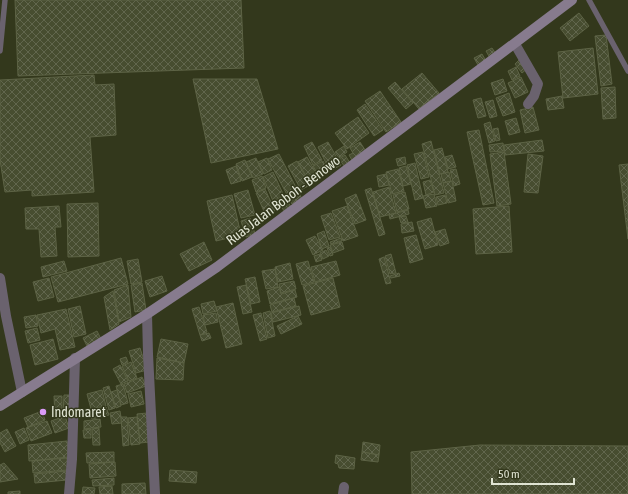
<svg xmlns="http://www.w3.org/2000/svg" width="628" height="494" font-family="'Asap Condensed',sans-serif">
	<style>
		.building { fill: url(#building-cross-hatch); stroke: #5d6345 }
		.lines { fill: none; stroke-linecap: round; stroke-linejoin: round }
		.service { stroke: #6a626e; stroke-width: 5.5 }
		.minor { stroke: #6a626e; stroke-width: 10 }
		.tertiary { stroke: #6a626e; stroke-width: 10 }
		.secondary { stroke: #877b8e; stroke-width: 10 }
		.poi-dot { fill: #da9af7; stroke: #33381c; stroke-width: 1.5 }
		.labels { text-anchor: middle; stroke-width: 3; stroke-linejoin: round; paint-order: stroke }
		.street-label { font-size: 14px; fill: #e0e4d3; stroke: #33381c }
		.poi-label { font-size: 14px; fill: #e0e4d3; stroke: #33381c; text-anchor: start }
	</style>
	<defs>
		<pattern id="building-cross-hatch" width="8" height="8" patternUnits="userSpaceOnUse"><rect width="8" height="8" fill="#474d30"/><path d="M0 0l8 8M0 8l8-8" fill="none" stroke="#61664d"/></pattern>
	</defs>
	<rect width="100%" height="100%" fill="#33381c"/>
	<!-- building -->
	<g class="building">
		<polygon points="15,0 241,0 244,68 18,76"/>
		<polygon points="579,13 589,26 570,41 560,28"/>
		<polygon points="606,35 612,84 601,86 595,36"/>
		<polygon points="492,48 496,54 490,58 486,51"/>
		<polygon points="593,48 598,94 563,98 558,52"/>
		<polygon points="482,54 486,61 478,65 474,58"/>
		<polygon points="520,59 528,68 522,73 515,64"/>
		<polygon points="516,67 520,76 512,80 508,71"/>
		<polygon points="422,73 439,93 419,109 402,89"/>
		<polygon points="94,75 95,85 114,84 116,135 90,137 94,192 32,196 32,190 5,192 0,160 0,80"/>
		<polygon points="521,77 528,92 515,98 508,83"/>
		<polygon points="193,79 257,79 278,149 211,163"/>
		<polygon points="503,79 507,91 495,95 491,83"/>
		<polygon points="395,82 413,103 406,109 388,88"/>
		<polygon points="615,87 616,118 603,119 601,88"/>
		<polygon points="380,91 401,122 386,132 365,101"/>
		<polygon points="509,93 515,112 503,116 496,98"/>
		<polygon points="562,96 564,108 548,110 546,99"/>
		<polygon points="481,98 486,116 478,118 473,100"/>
		<polygon points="493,100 497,116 490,118 485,102"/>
		<polygon points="365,104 383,130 374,136 357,110"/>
		<polygon points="533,107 539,130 525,133 520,110"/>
		<polygon points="358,117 369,133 347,149 335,133"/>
		<polygon points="516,118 520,132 509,135 505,121"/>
		<polygon points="490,122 495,141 489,143 484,124"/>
		<polygon points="498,128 500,140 496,141 493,129"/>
		<polygon points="479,130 494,203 483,205 467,132"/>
		<polygon points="542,140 544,151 505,155 504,145"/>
		<polygon points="431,141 444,193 435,195 422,144"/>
		<polygon points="312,142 322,160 313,165 304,146"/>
		<polygon points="328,142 341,165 330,171 318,147"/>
		<polygon points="360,142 367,153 353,162 349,155 353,153 350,148"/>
		<polygon points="503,143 504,151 490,152 489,145"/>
		<polygon points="344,146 347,152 339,158 335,152"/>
		<polygon points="442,148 448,172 440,174 434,150"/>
		<polygon points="423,152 429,177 421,179 414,154"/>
		<polygon points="504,152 511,204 497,206 490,154"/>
		<polygon points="279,154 302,199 292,204 268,159"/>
		<polygon points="528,154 543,156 538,193 524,192"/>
		<polygon points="345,155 350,163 345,167 339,159"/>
		<polygon points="452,155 456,167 448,169 445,157"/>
		<polygon points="307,157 319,178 310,183 298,162"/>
		<polygon points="405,157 406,164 398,166 396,159"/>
		<polygon points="256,158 263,174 253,178 246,162"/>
		<polygon points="267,158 272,170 264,174 258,162"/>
		<polygon points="245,160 252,177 242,181 236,164"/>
		<polygon points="297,161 310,185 301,190 288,166"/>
		<polygon points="323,161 328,171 319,176 313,166"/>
		<polygon points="415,163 423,198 415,200 407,165"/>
		<polygon points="628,164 628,239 619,165"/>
		<polygon points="236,166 241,181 231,184 226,170"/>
		<polygon points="406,166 411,184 403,186 399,168"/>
		<polygon points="398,169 404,191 392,194 386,172"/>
		<polygon points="456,169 460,184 454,186 450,170"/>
		<polygon points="273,172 284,196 273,201 263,177"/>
		<polygon points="449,172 451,181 443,183 441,174"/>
		<polygon points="386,174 389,185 379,187 377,176"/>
		<polygon points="262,176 266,188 256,192 252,180"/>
		<polygon points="430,180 434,192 426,195 423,182"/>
		<polygon points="452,181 456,201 448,203 443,183"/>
		<polygon points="389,187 396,213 380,217 373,192"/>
		<polygon points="371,188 385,234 379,236 365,190"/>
		<polygon points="265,189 275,211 266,216 256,193"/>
		<polygon points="248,190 255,215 241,218 234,194"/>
		<polygon points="405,192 409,209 397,212 393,195"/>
		<polygon points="356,194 366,220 355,224 345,199"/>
		<polygon points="434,194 437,206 426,208 423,196"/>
		<polygon points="232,195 241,235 216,241 207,201"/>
		<polygon points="445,195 447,203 438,205 436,197"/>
		<polygon points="286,199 291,207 285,212 279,204"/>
		<polygon points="98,203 99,256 68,257 67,204"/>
		<polygon points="59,206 61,227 55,227 57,256 41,257 39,229 26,229 25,208"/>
		<polygon points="347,206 358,236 343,241 332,211"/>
		<polygon points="509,206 512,252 476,254 473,209"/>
		<polygon points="408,210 409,214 390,219 389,215"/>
		<polygon points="331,213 340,237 329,240 321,216"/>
		<polygon points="406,216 408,222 401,223 399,217"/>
		<polygon points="250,218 255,234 246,237 241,221"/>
		<polygon points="431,218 438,245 425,249 417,222"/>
		<polygon points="412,222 414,231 402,233 401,224"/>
		<polygon points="445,229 449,243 440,246 435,232"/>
		<polygon points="324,231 329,246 322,249 317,234"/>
		<polygon points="416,235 423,259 410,263 404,238"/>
		<polygon points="315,236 323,250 313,255 306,240"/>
		<polygon points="341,238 342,241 331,244 330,242"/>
		<polygon points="204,242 212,260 189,271 180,254"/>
		<polygon points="342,242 344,249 333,253 330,245"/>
		<polygon points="330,247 333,255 330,256 327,248"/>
		<polygon points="326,250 329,256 323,259 320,253"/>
		<polygon points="320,254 322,260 316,262 314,256"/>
		<polygon points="391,254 396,273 390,274 385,256"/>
		<polygon points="384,257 391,283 386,284 379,259"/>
		<polygon points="121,258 128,284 58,302 51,277"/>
		<polygon points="138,259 142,282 131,284 127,261"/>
		<polygon points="64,261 67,271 43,277 41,267"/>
		<polygon points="308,261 314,282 302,285 296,264"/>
		<polygon points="336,261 340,275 315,282 311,267"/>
		<polygon points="290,263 293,279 278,282 275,267"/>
		<polygon points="275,269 278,287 266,289 262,271"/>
		<polygon points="399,273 400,276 391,278 390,276"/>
		<polygon points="162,276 167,291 150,297 145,281"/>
		<polygon points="255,277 260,302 251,304 245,279"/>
		<polygon points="49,278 54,297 38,301 33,282"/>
		<polygon points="333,278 340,307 311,315 303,286"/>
		<polygon points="294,281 296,289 281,293 279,284"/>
		<polygon points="142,283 146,310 135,312 131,285"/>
		<polygon points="128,285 131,317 119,322 114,290"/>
		<polygon points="246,285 252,312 243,314 237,287"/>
		<polygon points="279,287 281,294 295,290 297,297 270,304 267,291"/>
		<polygon points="113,291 119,324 110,330 104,297"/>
		<polygon points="294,298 296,306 272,312 270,305"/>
		<polygon points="214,301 217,311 203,314 201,304"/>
		<polygon points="233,303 242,344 226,348 216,307"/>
		<polygon points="80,306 86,334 74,337 68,309"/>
		<polygon points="299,306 301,315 273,322 271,313"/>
		<polygon points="199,307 207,332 200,335 192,309"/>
		<polygon points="66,309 75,347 60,350 55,329 41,333 37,315"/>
		<polygon points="270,311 275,336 268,338 263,313"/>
		<polygon points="216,313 218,322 205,325 203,315"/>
		<polygon points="261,313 267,339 260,341 253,315"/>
		<polygon points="36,315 38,326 26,328 24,317"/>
		<polygon points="298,316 302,324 281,334 277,326"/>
		<polygon points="37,328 40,340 28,343 25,331"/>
		<polygon points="97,331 102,341 88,348 83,338"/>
		<polygon points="209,333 211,338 202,341 200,335"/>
		<polygon points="53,339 58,359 35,365 30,345"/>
		<polygon points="161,339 188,344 184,363 157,357"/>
		<polygon points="140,348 147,370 136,373 129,351"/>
		<polygon points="126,357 128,362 122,365 120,359"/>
		<polygon points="157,358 184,363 183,380 156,379"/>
		<polygon points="131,362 137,378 129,381 122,366"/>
		<polygon points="120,365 128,381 121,384 113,369"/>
		<polygon points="142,377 146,386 127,393 124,384"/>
		<polygon points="123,384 128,403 121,405 116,386"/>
		<polygon points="109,386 115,408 109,410 103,388"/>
		<polygon points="102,390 106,406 91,409 87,394"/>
		<polygon points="117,390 121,406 116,408 111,392"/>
		<polygon points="141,391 144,404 131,407 128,394"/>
		<polygon points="64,395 70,395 69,414 63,414"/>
		<polygon points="54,396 62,396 62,415 55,416"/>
		<polygon points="106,407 109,415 92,419 90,412"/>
		<polygon points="42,411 45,420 28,427 24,418"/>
		<polygon points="120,411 122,423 112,424 110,413"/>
		<polygon points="147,413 149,442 140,443 137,414"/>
		<polygon points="65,416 69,428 55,433 51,421"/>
		<polygon points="121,417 127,417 129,445 123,446"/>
		<polygon points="137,417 140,444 131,445 128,418"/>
		<polygon points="100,419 101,427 84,429 84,421"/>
		<polygon points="47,421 52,433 31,441 26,428"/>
		<polygon points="24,428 29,440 20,444 15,432"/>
		<polygon points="99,428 100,445 93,445 92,429"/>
		<polygon points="7,429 16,446 5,452 0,443 0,433"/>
		<polygon points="91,429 91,438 84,438 83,430"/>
		<polygon points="67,441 69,457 29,461 28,445"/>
		<polygon points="363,442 380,445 379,455 362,452"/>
		<polygon points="480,445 628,446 628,494 412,494 411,452"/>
		<polygon points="114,452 114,462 87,463 86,453"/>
		<polygon points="362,452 379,455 378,462 361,460"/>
		<polygon points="336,455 355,458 354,469 339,468 338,464 335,463"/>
		<polygon points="67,458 68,470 33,473 32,461"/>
		<polygon points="115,462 116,476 90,478 89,464"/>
		<polygon points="4,463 18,479 0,482 0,465"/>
		<polygon points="170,470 197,472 196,483 169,481"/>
		<polygon points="66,471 67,480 35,483 34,474"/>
		<polygon points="114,478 114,485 93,486 92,480"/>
		<polygon points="145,483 146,494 122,494 122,484"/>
		<polygon points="112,486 113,494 100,494 99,487"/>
		<polygon points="83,487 95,488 94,494 82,494"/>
		<polygon points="20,491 20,494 8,494 8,492"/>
	</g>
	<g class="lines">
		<!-- service -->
		<g class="service">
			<polyline points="589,0 628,71"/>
			<polyline points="0,51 5,0"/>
		</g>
		<!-- minor -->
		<g class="minor">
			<polyline points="515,44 538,84 534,96 528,104"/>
			<polyline points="147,314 148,354 155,494"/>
			<polyline points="69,494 72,459 75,358"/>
			<polyline points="343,494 344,487"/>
		</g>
		<!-- tertiary -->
		<polyline class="tertiary" points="0,278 6,316 22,392"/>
		<!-- secondary -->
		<polyline class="secondary" points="0,406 147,314 217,267 572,0"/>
	</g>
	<!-- markers -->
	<circle class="poi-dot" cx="43" cy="412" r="4"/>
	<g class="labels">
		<!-- street labels -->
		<g class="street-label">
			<text transform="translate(283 200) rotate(-37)" y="5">Ruas Jalan Boboh - Benowo</text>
		</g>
		<!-- poi labels -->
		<g class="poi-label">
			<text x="51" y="417">Indomaret</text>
		</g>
	</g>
	<!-- scale -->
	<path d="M492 478v6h82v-6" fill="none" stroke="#e0e4d3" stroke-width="2"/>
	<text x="498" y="478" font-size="12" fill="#e0e4d3" stroke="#33381c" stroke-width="3" paint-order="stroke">50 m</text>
</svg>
